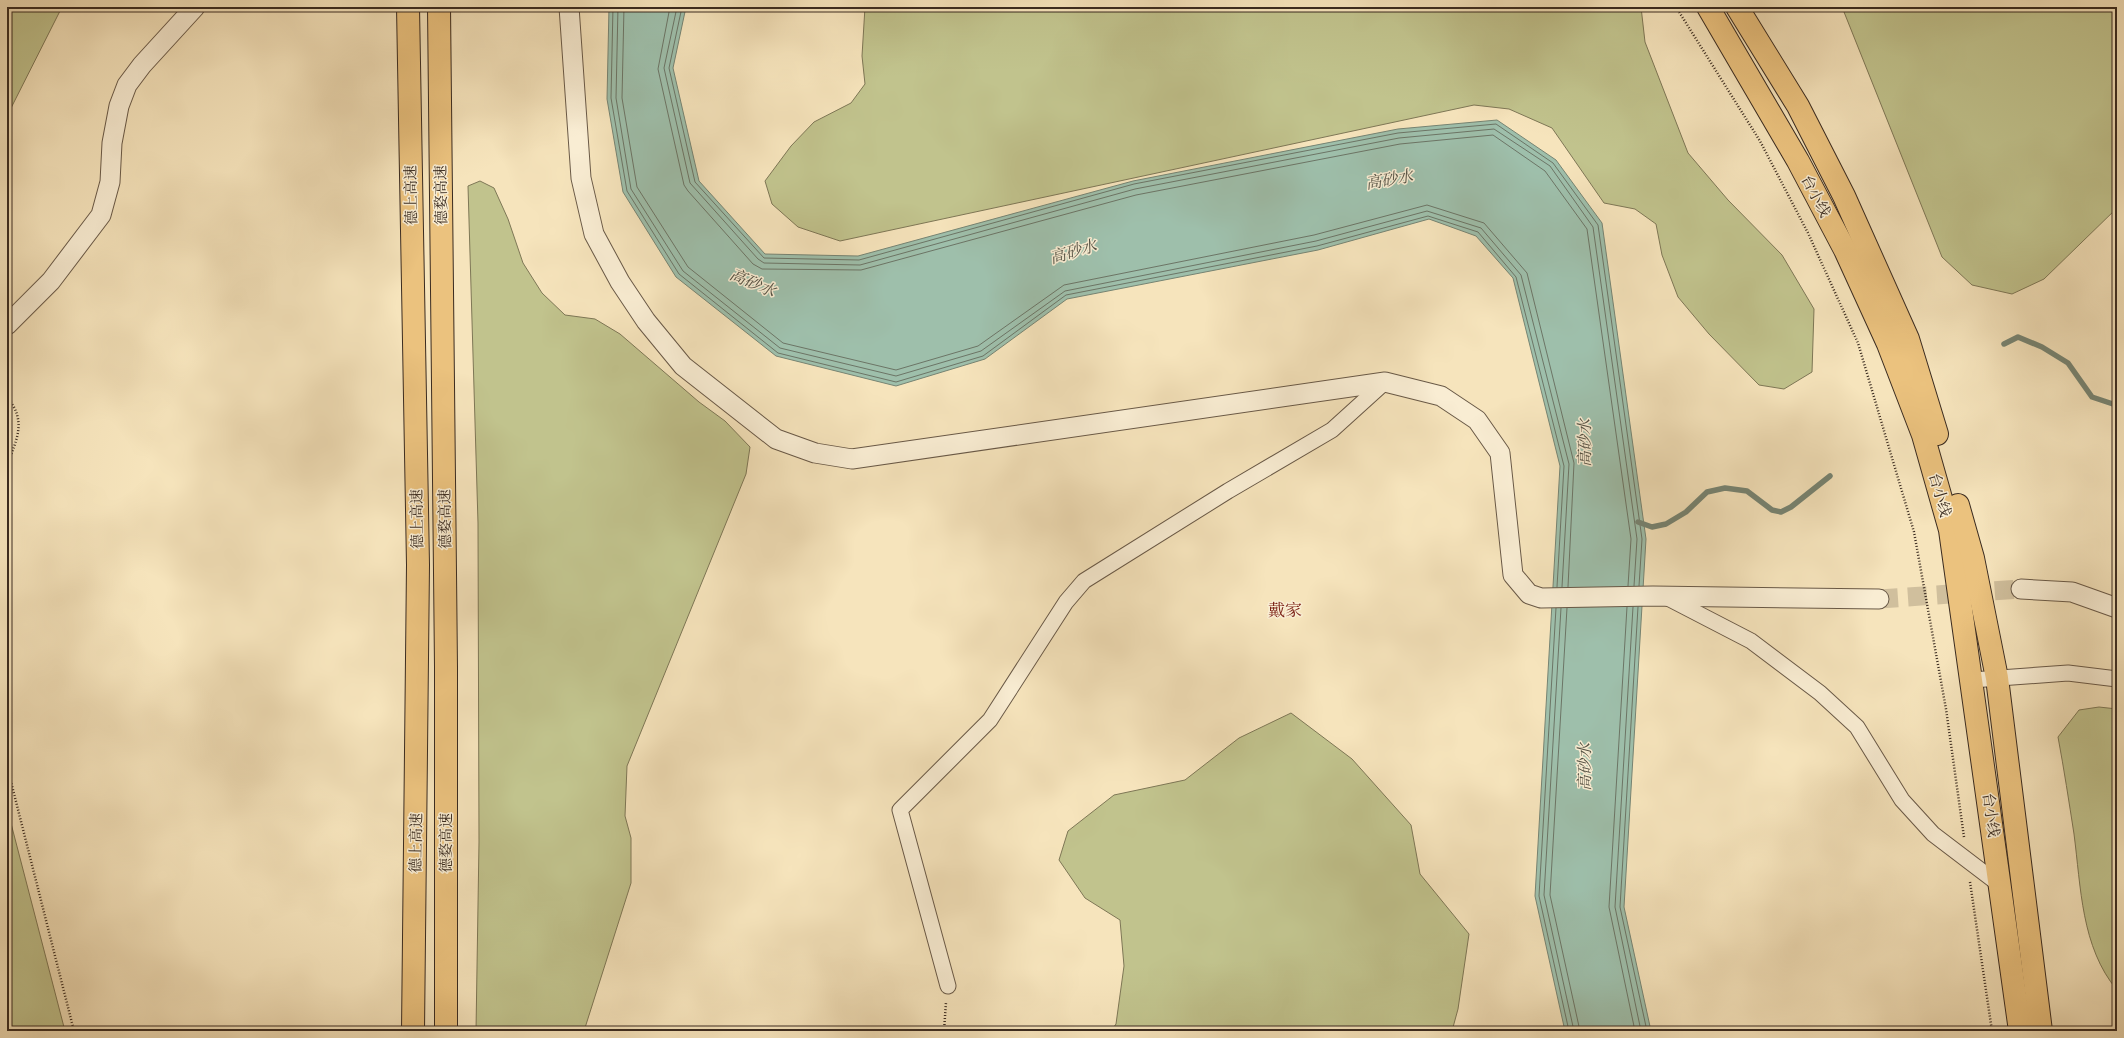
<svg xmlns="http://www.w3.org/2000/svg" width="2124" height="1038" font-family="'IM FELL French Canon','Noto Serif SC',serif">
	<style>
		.green { fill: #c1c38d; stroke: #7e7756 }
		.water { fill: #9ebfab; stroke: #768473 }
		.lines { fill: none; stroke-linecap: round; stroke-linejoin: round }
		.shore { stroke: #6c7566; stroke-width: 1 }
		.stream { stroke: #768473; stroke-width: 5.5 }
		.tertiary-tunnel { stroke: #d0bf9d; stroke-width: 19; stroke-dasharray: 19 10; stroke-linecap: butt }
		.minor-casing { stroke: #695947; stroke-width: 17 }
		.tertiary-casing { stroke: #695947; stroke-width: 21 }
		.trunk-casing { stroke: #3a2b20; stroke-width: 24 }
		.motorway-casing { stroke: #3a2b20; stroke-width: 24 }
		.path { stroke: #3a2b20; stroke-width: 2.5; stroke-dasharray: 1 2; stroke-linecap: butt }
		.minor { stroke: #f9edd3; stroke-width: 15 }
		.tertiary { stroke: #f9edd3; stroke-width: 19 }
		.trunk { stroke: #ebc27e; stroke-width: 22 }
		.motorway { stroke: #ebc27e; stroke-width: 22 }
		.labels { text-anchor: middle; stroke-width: 3; stroke-linejoin: round; paint-order: stroke }
		.street-label { font-size: 15px; fill: #3a2b20; stroke: #f9edd3 }
		.water-label { font-size: 16px; font-style: italic; fill: #535043; stroke: #f9edd3 }
		.quarter-label { font-size: 17px; fill: #7a1f14; stroke: #f9edd3 }
	</style>
	<rect width="100%" height="100%" fill="#f6e4bc"/>
	<filter id="stains"><feTurbulence type="fractalNoise" baseFrequency=".005" numOctaves="4"/><feColorMatrix values="0 0 0 0 .2 0 0 0 0 .09 0 0 0 0 .02 0 0 0 .5 -.17"/></filter>
	<radialGradient id="worn" r=".72"><stop offset=".6" stop-color="#630" stop-opacity="0"/><stop offset="1" stop-color="#630" stop-opacity=".3"/></radialGradient>
	<!-- green -->
	<g class="green">
		<polygon points="7,7 62,7 7,116"/>
		<polygon points="865,7 1641,7 1645,42 1688,153 1728,200 1782,255 1814,309 1812,372 1784,389 1759,385 1709,334 1678,297 1662,255 1656,224 1635,209 1604,203 1552,128 1509,109 1474,105 840,241 798,227 772,204 765,181 791,146 814,122 851,103 865,84 862,56"/>
		<polygon points="1842,7 2117,7 2117,208 2044,279 2012,294 1972,285 1942,257"/>
		<polygon points="480,181 494,188 508,219 523,263 542,293 565,315 595,319 620,334 699,402 725,421 750,447 746,474 627,766 625,816 631,838 631,883 584,1031 476,1031 479,842 478,523 468,186"/>
		<path d="M 2099,707 L 2117,709 L 2117,990 C 2081,947 2081,887 2074,834 C 2069,802 2064,769 2058,737 L 2079,710 Z"/>
		<polygon points="1291,713 1352,759 1411,825 1420,874 1469,934 1458,1009 1452,1031 1111,1031 1116,1024 1124,966 1120,920 1085,898 1059,860 1068,831 1114,795 1185,780 1239,738"/>
		<polygon points="7,808 65,1031 7,1031"/>
	</g>
	<!-- water -->
	<polygon class="water" points="609,7 686,7 673,68 699,181 765,254 858,256 1133,181 1398,129 1497,120 1556,160 1602,223 1646,539 1624,907 1651,1031 1565,1031 1535,896 1560,466 1513,278 1476,236 1429,219 1318,250 1067,299 985,359 896,386 776,356 676,277 623,192 607,99"/>
	<g class="lines">
		<!-- shore -->
		<g class="shore">
			<polyline points="613,7 611,98 627,191 679,274 778,353 896,382 983,356 1066,295 1317,246 1428,216 1478,232 1516,277 1564,466 1557,587"/>
			<polyline points="618,7 616,98 631,189 683,271 780,348 896,376 981,351 1065,291 1316,241 1427,211 1481,228 1521,275 1569,464 1562,587"/>
			<polyline points="624,7 622,98 637,187 688,267 783,343 896,370 978,346 1064,285 1314,235 1427,205 1484,223 1527,273 1574,463 1568,587"/>
			<polyline points="670,7 658,69 684,185 688,191 753,264 762,269 861,270 1136,195 1400,144 1493,135 1545,171 1587,229 1631,539 1628,586"/>
			<polyline points="677,7 664,68 690,183 758,259 764,263 860,265 1135,189 1399,138 1494,129 1550,166 1593,227 1637,539 1634,586"/>
			<polyline points="682,7 669,68 695,182 764,258 859,260 1134,184 1398,133 1496,124 1553,163 1598,225 1642,539 1639,586"/>
			<polyline points="1627,607 1609,907 1635,1031"/>
			<polyline points="1633,607 1615,907 1641,1031"/>
			<polyline points="1638,607 1620,907 1647,1031"/>
			<polyline points="1556,608 1539,896 1569,1031"/>
			<polyline points="1561,608 1544,895 1574,1031"/>
			<polyline points="1567,608 1550,895 1580,1031"/>
		</g>
		<!-- stream -->
		<g class="stream">
			<polyline points="2004,344 2018,337 2042,347 2068,363 2092,397 2113,404 2117,403"/>
			<polyline points="1638,522 1652,527 1666,524 1686,512 1707,492 1725,488 1747,491 1772,510 1781,512 1791,507 1830,476"/>
		</g>
		<!-- tertiary-tunnel -->
		<polyline class="tertiary-tunnel" points="1879,599 2021,589"/>
		<defs>
			<g id="minor">
				<polyline points="1666,597 1751,641 1820,693 1857,727 1902,800 1933,834 2000,885"/>
				<polyline points="1972,680 2068,673 2117,679"/>
				<polyline points="948,986 900,810 990,720 1066,602 1084,581 1228,491 1332,430 1385,382"/>
			</g>
			<g id="tertiary">
				<polyline points="569,7 581,178 594,234 620,282 646,321 683,366 776,439 815,453 852,459 1385,382 1441,396 1477,420 1500,453 1513,575 1529,594 1541,598 1653,596 1879,599"/>
				<polyline points="7,325 51,281 101,215 110,182 112,143 119,106 127,85 142,65 195,7"/>
				<polyline points="2021,589 2072,592 2117,608"/>
			</g>
			<g id="trunk">
				<polyline points="1708,7 1798,161 1845,250 1888,344 1923,435 1950,530 2020,1031"/>
				<polyline points="1737,7 1798,106 1844,196 1908,339 1937,434"/>
				<polyline points="1958,505 1973,558 1997,678 2041,1031"/>
			</g>
			<g id="motorway">
				<polyline points="408,7 418,565 413,1031"/>
				<polyline points="439,7 446,667 446,1031"/>
			</g>
		</defs>
		<!-- minor casing -->
		<use href="#minor" class="minor-casing"/>
		<!-- tertiary casing -->
		<use href="#tertiary" class="tertiary-casing"/>
		<!-- trunk casing -->
		<use href="#trunk" class="trunk-casing"/>
		<!-- motorway casing -->
		<use href="#motorway" class="motorway-casing"/>
		<!-- path -->
		<g class="path">
			<polyline points="1676,7 1760,141 1808,233 1858,343 1914,532 1946,709 1964,837"/>
			<path d="M 7,397 C 27,421 17,439 7,465"/>
			<polyline points="7,766 74,1031"/>
			<polyline points="1970,882 1992,1031"/>
			<polyline points="944,1031 946,1002"/>
		</g>
		<!-- minor -->
		<use href="#minor" class="minor"/>
		<!-- tertiary -->
		<use href="#tertiary" class="tertiary"/>
		<!-- trunk -->
		<use href="#trunk" class="trunk"/>
		<!-- motorway -->
		<use href="#motorway" class="motorway"/>
	</g>
	<g class="labels">
		<!-- street labels -->
		<g class="street-label">
			<text transform="translate(411 195) rotate(-91)" y="5">德上高速</text>
			<text transform="translate(441 195) rotate(-91)" y="5">德婺高速</text>
			<text transform="translate(1816 196) rotate(62)" y="5">台小线</text>
			<text transform="translate(1940 495) rotate(74)" y="5">台小线</text>
			<text transform="translate(417 519) rotate(-91)" y="5">德上高速</text>
			<text transform="translate(445 519) rotate(-91)" y="5">德婺高速</text>
			<text transform="translate(1991 815) rotate(82)" y="5">台小线</text>
			<text transform="translate(416 843) rotate(-89)" y="5">德上高速</text>
			<text transform="translate(446 843) rotate(-90)" y="5">德婺高速</text>
		</g>
		<!-- water labels -->
		<g class="water-label">
			<text transform="translate(1389 179) rotate(-10)" y="6">高砂水</text>
			<text transform="translate(1073 251) rotate(-16)" y="6">高砂水</text>
			<text transform="translate(753 282) rotate(23)" y="6">高砂水</text>
			<text transform="translate(1584 443) rotate(-90)" y="6">高砂水</text>
			<text transform="translate(1584 767) rotate(-90)" y="6">高砂水</text>
		</g>
		<!-- quarter labels -->
		<g class="quarter-label">
			<text x="1285" y="616">戴家</text>
		</g>
	</g>
	<!-- margin -->
	<rect width="2124" height="1038" fill="none" stroke="#f6e4bc" stroke-width="24"/>
	<rect x="8" y="8" width="2108" height="1022" fill="none" stroke="#3a2b20" stroke-width="2"/>
	<rect x="12" y="12" width="2100" height="1014" fill="none" stroke="#3a2b20"/>
	<rect width="100%" height="100%" filter="url(#stains)"/>
	<rect width="100%" height="100%" fill="url(#worn)"/>
</svg>
